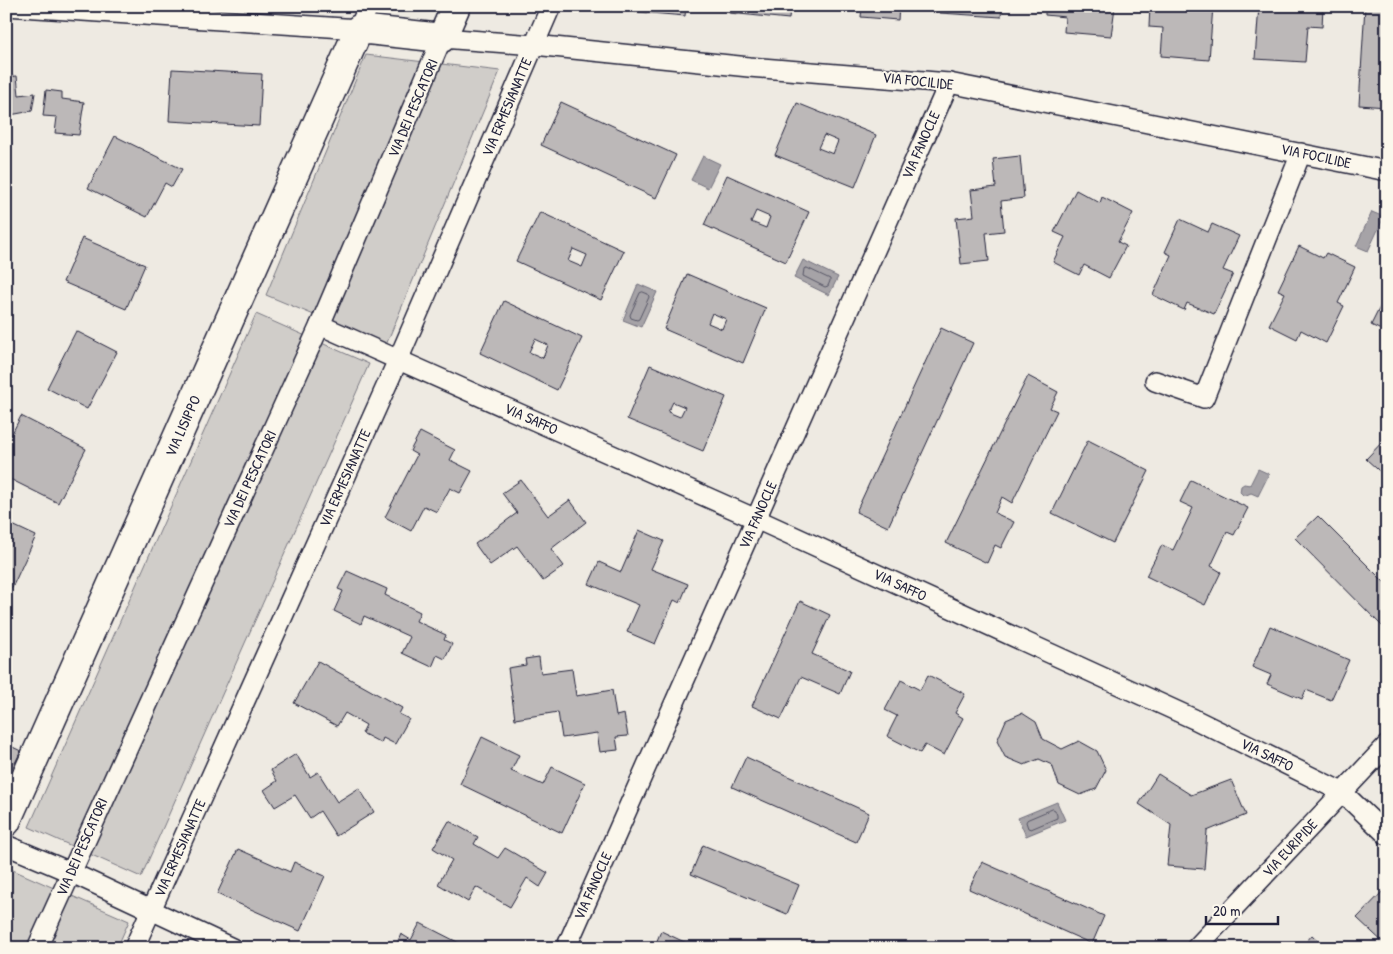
<svg xmlns="http://www.w3.org/2000/svg" width="1393" height="954" font-family="'Patrick Hand',sans-serif">
	<style>
		.green { fill: #d0cdc9; stroke: #797882 }
		.water { fill: #a6a3a7; stroke: #716f7c }
		.lines { fill: none; stroke-linecap: round; stroke-linejoin: round }
		.shore { stroke: #575666; stroke-width: 1 }
		.building { fill: #bcb8b8; stroke: #22223b; fill-rule: evenodd }
		.street-casing { stroke: #22223b; stroke-width: 22 }
		.secondary-casing { stroke: #22223b; stroke-width: 31 }
		.street { stroke: #fbf7ec; stroke-width: 19 }
		.secondary { stroke: #fbf7ec; stroke-width: 28 }
		.labels { text-anchor: middle; stroke-width: 4; stroke-linejoin: round; paint-order: stroke }
		.street-label { font-size: 15px; fill: #22223b; stroke: #fbf7ec }
	</style>
	<rect width="100%" height="100%" fill="#eeeae2"/>
	<filter id="ink" filterUnits="userSpaceOnUse"><feTurbulence type="fractalNoise" baseFrequency=".02" numOctaves="2"/><feDisplacementMap in="SourceGraphic" scale="10" xChannelSelector="R" yChannelSelector="G"/><feConvolveMatrix kernelMatrix="1 2 1 2 8 2 1 2 1" color-interpolation-filters="sRGB"/></filter>
	<g filter="url(#ink)">
		<!-- green -->
		<g class="green">
			<polygon points="366,55 500,71 386,345 266,295"/>
			<polygon points="256,314 369,364 141,877 29,827"/>
			<polygon points="6,867 129,921 117,948 6,948"/>
		</g>
		<!-- water -->
		<g class="water">
			<polygon points="703,156 720,164 708,188 691,180"/>
			<polygon points="1372,212 1384,217 1368,251 1356,246"/>
			<polygon points="803,260 838,277 829,295 794,278"/>
			<polygon points="638,284 657,292 641,327 623,320"/>
			<polygon points="1258,469 1269,474 1258,496 1251,493 1244,496 1240,492 1241,486 1244,484 1250,485"/>
			<polygon points="1057,802 1065,820 1026,836 1018,818"/>
		</g>
		<g class="lines">
			<!-- shore -->
			<g class="shore">
				<polygon points="807,268 830,279 830,281 828,286 825,287 803,276 804,269"/>
				<polygon points="643,292 648,294 649,297 639,319 637,320 631,318 630,315 640,293"/>
				<polygon points="1053,809 1055,810 1057,815 1057,818 1031,829 1028,828 1026,822 1027,820"/>
			</g>
		</g>
		<!-- building -->
		<g class="building">
			<polygon points="616,6 686,6 685,16 616,10"/>
			<polygon points="730,6 790,6 789,19 729,13"/>
			<polygon points="846,6 899,6 898,20 861,17 862,7"/>
			<polygon points="941,6 1002,6 1001,17 940,13"/>
			<polygon points="1045,6 1115,7 1111,36 1064,32 1065,17 1045,15"/>
			<polygon points="1150,6 1213,6 1209,60 1161,56 1163,28 1149,27"/>
			<polygon points="1259,6 1323,6 1322,27 1308,26 1305,62 1255,59"/>
			<polygon points="1365,6 1387,7 1387,107 1359,105"/>
			<polygon points="172,69 262,74 259,126 169,121"/>
			<polygon points="17,76 19,95 35,93 32,111 10,115 8,104 6,104 6,77"/>
			<polygon points="46,90 62,92 62,99 84,102 79,135 55,133 57,117 43,116"/>
			<polygon points="561,102 676,155 656,198 541,145"/>
			<path d="M 797,103 L 876,135 L 855,187 L 775,155 ZM 824,135 L 838,141 L 833,154 L 818,148 Z"/>
			<polygon points="115,136 182,169 172,187 165,183 147,217 88,188"/>
			<polygon points="1020,156 1024,198 1001,201 1004,231 986,233 989,261 961,264 956,218 974,216 971,190 996,187 993,159"/>
			<path d="M 727,175 L 809,212 L 786,262 L 704,225 ZM 756,211 L 770,217 L 766,228 L 751,222 Z"/>
			<polygon points="1076,190 1100,203 1102,197 1133,213 1118,242 1126,246 1109,278 1084,265 1079,275 1053,262 1065,237 1054,232"/>
			<path d="M 540,212 L 624,251 L 601,300 L 516,261 ZM 573,249 L 587,255 L 582,267 L 568,261 Z"/>
			<polygon points="1180,219 1208,232 1212,224 1239,236 1223,270 1233,274 1214,314 1187,303 1184,310 1153,295 1171,255 1165,252"/>
			<polygon points="82,238 145,265 126,309 63,282"/>
			<polygon points="1299,246 1323,258 1326,253 1355,267 1338,303 1344,306 1326,343 1301,330 1297,339 1269,325 1285,293 1278,290"/>
			<path d="M 687,274 L 766,308 L 743,363 L 664,329 ZM 712,313 L 726,319 L 722,329 L 708,323 Z"/>
			<polygon points="1387,293 1387,333 1371,325"/>
			<path d="M 504,301 L 582,338 L 557,390 L 480,353 ZM 535,339 L 548,345 L 543,358 L 529,352 Z"/>
			<polygon points="941,328 973,343 888,527 856,512"/>
			<polygon points="76,331 117,352 87,409 47,388"/>
			<path d="M 650,365 L 726,397 L 703,451 L 627,419 ZM 673,402 L 685,407 L 680,417 L 668,412 Z"/>
			<polygon points="1028,376 1058,392 1050,408 1057,411 1012,503 1002,497 995,513 1014,522 1001,548 995,545 987,563 946,543"/>
			<polygon points="21,416 86,449 58,503 6,477 6,445"/>
			<polygon points="420,432 455,450 450,460 472,471 460,493 450,488 437,512 424,506 411,531 385,517 417,455 410,451"/>
			<polygon points="1387,437 1387,478 1366,459"/>
			<polygon points="1088,440 1149,471 1113,543 1052,513"/>
			<polygon points="521,480 548,516 570,500 586,522 551,549 564,566 543,581 517,546 490,565 475,544 517,513 502,493"/>
			<polygon points="1191,480 1248,508 1234,535 1227,532 1211,566 1221,572 1205,605 1146,576 1162,545 1173,550 1193,508 1180,502"/>
			<polygon points="1318,516 1387,585 1387,631 1295,538"/>
			<polygon points="6,522 36,536 12,588 6,586"/>
			<polygon points="639,530 664,541 651,569 688,584 680,603 674,600 655,644 627,632 639,605 589,584 599,562 621,572"/>
			<polygon points="347,571 387,589 385,595 420,612 416,621 446,635 444,640 452,644 445,659 437,655 432,667 402,653 410,637 364,616 361,624 334,611 343,591 338,589"/>
			<polygon points="800,601 830,615 812,654 850,671 840,694 801,677 781,719 752,706"/>
			<polygon points="1270,626 1349,660 1331,700 1306,690 1302,699 1267,684 1271,675 1252,667"/>
			<polygon points="539,657 541,673 572,669 576,696 612,690 616,716 624,714 628,736 616,737 618,750 600,752 597,733 562,738 558,712 515,719 508,668 526,665 525,659"/>
			<polygon points="318,661 402,708 399,714 409,719 395,744 383,738 381,743 362,733 366,725 345,713 337,726 294,703"/>
			<polygon points="928,675 965,694 955,713 963,718 944,755 925,745 920,753 887,736 897,716 885,710 901,680 920,690"/>
			<polygon points="1022,713 1036,722 1043,739 1062,749 1079,741 1097,751 1106,770 1096,789 1080,795 1059,785 1052,765 1039,759 1024,765 1005,757 997,741 1006,720"/>
			<polygon points="482,737 519,755 511,771 543,785 552,767 585,783 562,833 460,784"/>
			<polygon points="6,744 21,751 6,781"/>
			<polygon points="296,754 310,777 318,772 337,802 359,788 374,812 336,836 320,811 310,818 295,795 275,807 264,790 277,781 271,770"/>
			<polygon points="746,757 869,813 856,842 732,787"/>
			<polygon points="1158,774 1191,795 1231,780 1246,815 1207,831 1204,869 1167,866 1171,825 1139,804"/>
			<polygon points="449,821 478,837 474,844 498,858 505,848 548,873 540,887 527,878 510,907 476,887 468,902 438,884 452,860 433,848"/>
			<polygon points="703,845 799,885 787,914 691,874"/>
			<polygon points="238,849 290,872 294,862 325,876 300,931 217,894"/>
			<polygon points="982,862 1104,916 1092,944 969,889"/>
			<polygon points="1387,887 1387,946 1357,918"/>
			<polygon points="420,923 469,948 395,948 401,934 411,940"/>
			<polygon points="661,931 697,948 654,948"/>
			<polygon points="1312,935 1326,948 1301,948"/>
		</g>
		<g class="lines">
			<defs>
				<g id="street">
					<polyline points="6,6 359,29 368,6"/>
					<polyline points="320,325 756,519 1194,719 1342,792 1387,835"/>
					<polyline points="1155,381 1204,398 1301,153"/>
					<polyline points="6,845 70,872 232,948"/>
					<polyline points="37,948 320,325 442,38 534,45 749,67 949,83 1387,171"/>
					<polyline points="134,948 398,360 551,6"/>
					<polyline points="566,948 949,83"/>
					<polyline points="1196,948 1387,745"/>
				</g>
				<polyline id="secondary" points="6,822 359,29 442,38 456,6"/>
			</defs>
			<!-- street casing -->
			<use href="#street" class="street-casing"/>
			<!-- secondary casing -->
			<use href="#secondary" class="secondary-casing"/>
			<!-- street -->
			<use href="#street" class="street"/>
			<!-- secondary -->
			<use href="#secondary" class="secondary"/>
		</g>
	</g>
	<g class="labels">
		<!-- street labels -->
		<g class="street-label">
			<text transform="translate(918 81) rotate(6)" y="5">VIA FOCILIDE</text>
			<text transform="translate(507 107) rotate(-67)" y="5">VIA ERMESIANATTE</text>
			<text transform="translate(413 108) rotate(-67)" y="5">VIA DEI PESCATORI</text>
			<text transform="translate(921 145) rotate(-66)" y="5">VIA FANOCLE</text>
			<text transform="translate(1316 156) rotate(12)" y="5">VIA FOCILIDE</text>
			<text transform="translate(531 419) rotate(24)" y="5">VIA SAFFO</text>
			<text transform="translate(183 426) rotate(-66)" y="5">VIA LISIPPO</text>
			<text transform="translate(345 478) rotate(-66)" y="5">VIA ERMESIANATTE</text>
			<text transform="translate(250 479) rotate(-65)" y="5">VIA DEI PESCATORI</text>
			<text transform="translate(758 515) rotate(-66)" y="5">VIA FANOCLE</text>
			<text transform="translate(900 585) rotate(25)" y="5">VIA SAFFO</text>
			<text transform="translate(1267 755) rotate(26)" y="5">VIA SAFFO</text>
			<text transform="translate(82 847) rotate(-66)" y="5">VIA DEI PESCATORI</text>
			<text transform="translate(180 848) rotate(-66)" y="5">VIA ERMESIANATTE</text>
			<text transform="translate(1290 848) rotate(-47)" y="5">VIA EURIPIDE</text>
			<text transform="translate(593 886) rotate(-66)" y="5">VIA FANOCLE</text>
		</g>
	</g>
	<!-- margin -->
	<rect width="1393" height="954" fill="none" stroke="#fbf7ec" stroke-width="25"/>
	<rect x="12" y="12" width="1368" height="929" fill="none" stroke="#22223b" stroke-width="2" filter="url(#ink)"/>
	<!-- scale -->
	<path d="M1206 916v8h72v-8" fill="none" stroke="#22223b" stroke-width="2.5"/>
	<text x="1213" y="916" font-size="15" fill="#22223b" stroke="#fbf7ec" stroke-width="4" paint-order="stroke">20 m</text>
</svg>
